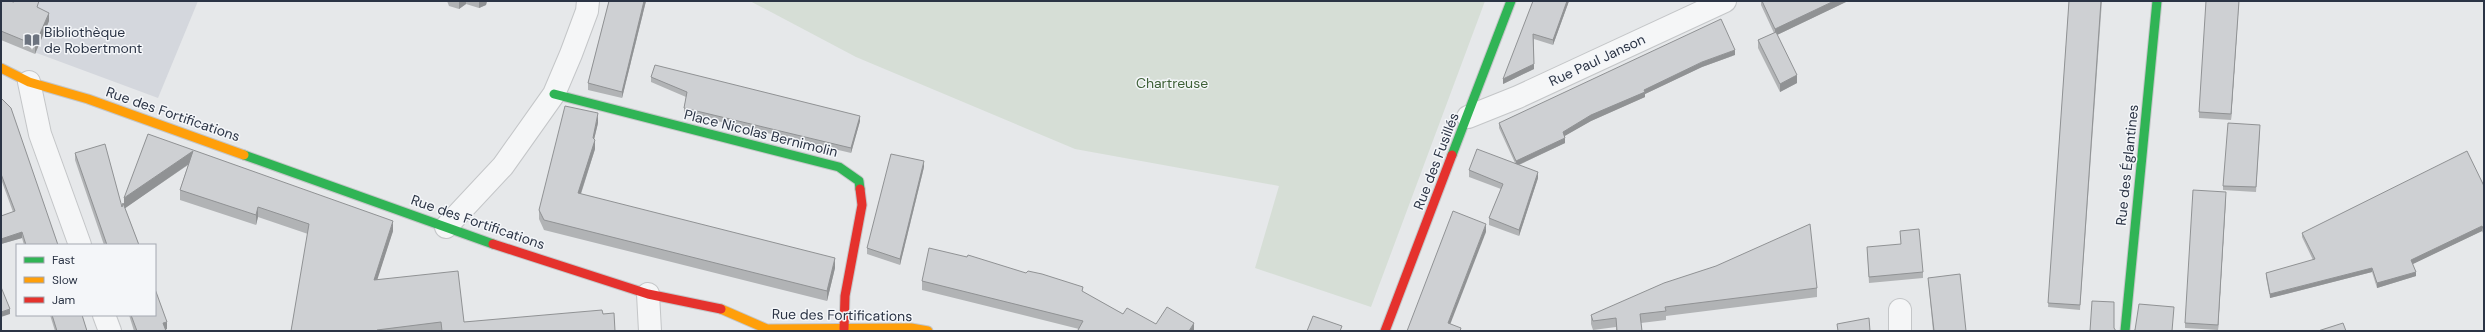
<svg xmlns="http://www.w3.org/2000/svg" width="2485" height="332" font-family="'DM Sans',sans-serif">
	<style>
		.built { fill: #d4d7dd }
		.green { fill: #d6ded6 }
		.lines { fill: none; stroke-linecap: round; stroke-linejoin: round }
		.street-casing { stroke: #c4c6c8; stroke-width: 24 }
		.fast-casing { stroke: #c4c6c8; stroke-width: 11 }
		.slow-casing { stroke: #c4c6c8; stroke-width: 11 }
		.jam-casing { stroke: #c4c6c8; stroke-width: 11 }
		.street { stroke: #f5f6f7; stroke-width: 22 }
		.fast { stroke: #30b455; stroke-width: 9 }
		.slow { stroke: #ff9f0a; stroke-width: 9 }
		.jam { stroke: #e5322d; stroke-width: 9 }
		.wall { fill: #b1b3b5 }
		.shaded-wall { fill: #909294 }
		.building { fill: #ced0d3; stroke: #909294 }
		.labels { text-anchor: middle; stroke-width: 3; stroke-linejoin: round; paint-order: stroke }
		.poi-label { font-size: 14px; fill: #2b3445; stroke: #f4f6f9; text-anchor: start }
		.street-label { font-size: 14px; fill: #2b3445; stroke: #f4f6f9 }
		.park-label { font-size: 14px; fill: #3f6138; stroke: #f4f6f9 }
	</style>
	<rect width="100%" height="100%" fill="#e6e8ea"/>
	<!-- built -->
	<polygon class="built" points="32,1 198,1 158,98 15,45"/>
	<!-- green -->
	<polygon class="green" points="750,1 1485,1 1371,307 1255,268 1279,186 1075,149 856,57"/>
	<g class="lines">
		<defs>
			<g id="street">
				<polyline points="29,82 40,134 80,245"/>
				<polyline points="1468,117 1518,97 1725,1"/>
				<polyline points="446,227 503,166 554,94 571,54 587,11 588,1"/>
				<polyline points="648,294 650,331"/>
				<polyline points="1900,310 1900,331"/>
				<polyline points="104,315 110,331"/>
			</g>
			<g id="fast">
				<polyline points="554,94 839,167 859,181 860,189"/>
				<polyline points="244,155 493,244"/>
				<polyline points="1452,155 1511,1"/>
				<polyline points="2125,331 2157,1"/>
			</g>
			<g id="slow">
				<polyline points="1,68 29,82 88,99 244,155"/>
				<polyline points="721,309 767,329 911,328 928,331"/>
			</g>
			<g id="jam">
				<polyline points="493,244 648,294 721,309"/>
				<polyline points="844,329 845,296 862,205 860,189"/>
				<polyline points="1385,331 1452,155"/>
			</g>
		</defs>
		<!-- street casing -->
		<use href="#street" class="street-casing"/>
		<!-- fast casing -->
		<use href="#fast" class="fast-casing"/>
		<!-- slow casing -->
		<use href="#slow" class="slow-casing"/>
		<!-- jam casing -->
		<use href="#jam" class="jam-casing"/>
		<!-- street -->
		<use href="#street" class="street"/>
		<!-- fast -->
		<use href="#fast" class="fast"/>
		<!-- slow -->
		<use href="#slow" class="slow"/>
		<!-- jam -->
		<use href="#jam" class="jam"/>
	</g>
	<!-- wall -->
	<g class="wall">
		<polygon points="1,1 39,8 49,21 35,54 1,40"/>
		<polygon points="447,1 487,1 486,5 479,8 466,4 459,9 449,6"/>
		<polygon points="609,1 646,1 622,98 588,90 588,83"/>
		<polygon points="1533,1 1569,1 1553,45 1534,39 1534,69 1503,84"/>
		<polygon points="1761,1 1848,1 1777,35 1797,83 1780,92 1758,48 1758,40 1774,33 1761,5"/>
		<polygon points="2069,1 2102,1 2080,310 2048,307"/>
		<polygon points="2239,1 2231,120 2199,118 2199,112"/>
		<polygon points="1735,55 1702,67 1645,94 1645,97 1591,121 1564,136 1565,143 1519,165 1538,178 1519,236 1489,225 1489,218 1501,189 1469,177 1469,170 1515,163 1499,128 1499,123"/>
		<polygon points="651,77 860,121 851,153 684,113 684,108 686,97 651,82"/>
		<polygon points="1,98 58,245 24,245 22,238 1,244 1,216 13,212 1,179"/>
		<polygon points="598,123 594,139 595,149 581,194 835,268 827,301 544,230 539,219 539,210"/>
		<polygon points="2260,130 2256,192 2223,190 2223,186"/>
		<polygon points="148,134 393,231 377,279 464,322 603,314 615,331 291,331 308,234 258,217 256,225 180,200 180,190 188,165 125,208 139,245 104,245 75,160 75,153 122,207 124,205"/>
		<polygon points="924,167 900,265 867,254 867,248"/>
		<polygon points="2484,186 2484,235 2482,231 2412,264 2416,276 2377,288 2372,272 2270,298 2266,277 2266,273 2313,260 2302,237 2302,233"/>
		<polygon points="2226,197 2218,330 2185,328 2185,323"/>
		<polygon points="1867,247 1923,272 1923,278 1869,283"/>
		<polygon points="1026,273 1083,292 1123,314 1156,324 1194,331 1078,331 1079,329 922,290 922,281"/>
		<polygon points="1928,278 1966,331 1933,331"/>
		<polygon points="1817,288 1817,297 1666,316 1666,320 1641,323 1642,331 1616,331 1616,327 1593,330 1591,324 1591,315"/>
		<polygon points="50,315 82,315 87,331 55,331"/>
		<polygon points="129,315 155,315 167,329 165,330 166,331 134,331"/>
	</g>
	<!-- shaded-wall -->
	<g class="shaded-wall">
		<polygon points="459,1 466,1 466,4 459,9"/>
		<polygon points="479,1 487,1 486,5 479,8"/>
		<polygon points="644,1 646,1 622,98 622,92"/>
		<polygon points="1567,1 1569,1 1553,45 1553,40"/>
		<polygon points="1834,1 1848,1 1775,36 1775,29"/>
		<polygon points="2239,1 2231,120 2231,114"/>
		<polygon points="49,13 49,21 35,54 35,45"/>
		<polygon points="1735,50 1735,55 1702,67 1645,94 1645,97 1591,121 1563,137 1563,132 1591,115 1702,62"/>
		<polygon points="1534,64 1534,69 1503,84 1503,79"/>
		<polygon points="1797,75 1797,83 1780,92 1780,84"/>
		<polygon points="598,113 598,123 593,144 595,140 595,149 578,202 578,193 593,138"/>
		<polygon points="860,116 860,121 851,153 851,148"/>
		<polygon points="1565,138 1565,143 1516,166 1516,161"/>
		<polygon points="193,151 193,161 124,209 124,198"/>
		<polygon points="924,161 924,167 900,265 900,259"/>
		<polygon points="1538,172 1538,178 1519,236 1519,230"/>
		<polygon points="2226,192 2226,197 2218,330 2218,325"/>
		<polygon points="258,207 258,217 256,225 256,215"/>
		<polygon points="393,221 393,231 374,290 374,280"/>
		<polygon points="1486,224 1486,232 1448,330 1448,323"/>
		<polygon points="2482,226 2482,231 2411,265 2411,260"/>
		<polygon points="22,232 22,238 1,244 1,239"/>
		<polygon points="835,258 835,268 827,301 827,291"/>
		<polygon points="2372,268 2372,272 2270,298 2270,294"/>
		<polygon points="2416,272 2416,276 2377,288 2377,283"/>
		<polygon points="10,309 10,314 1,317 1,312"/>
		<polygon points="167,322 167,329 163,330 163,323"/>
		<polygon points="1194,323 1194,331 1189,331"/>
	</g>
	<!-- building -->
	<g class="building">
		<polygon points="1,1 9,1 14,2 14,1 39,1 37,7 49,13 35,45 1,31"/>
		<polygon points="609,1 644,1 622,92 588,83"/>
		<polygon points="1533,1 1567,1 1553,40 1533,34 1534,64 1503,79"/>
		<polygon points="1762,1 1834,1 1775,29"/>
		<polygon points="2069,1 2101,1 2080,305 2048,303"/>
		<polygon points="2206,1 2239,1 2231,114 2199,112"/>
		<polygon points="1721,19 1735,50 1702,62 1644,90 1645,92 1591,115 1563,132 1565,138 1516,161 1499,123"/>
		<polygon points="1776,32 1797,75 1780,84 1758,40"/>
		<polygon points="655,65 860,116 851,148 684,108 687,92 651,77"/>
		<polygon points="1,98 11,108 58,245 26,245 22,232 1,239 1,216 15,211 1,174"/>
		<polygon points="565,106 598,113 593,138 595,140 578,193 835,258 827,291 544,220 539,210"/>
		<polygon points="2228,123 2260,125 2256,187 2223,186"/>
		<polygon points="148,134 393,221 374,280 458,271 464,322 602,310 603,314 614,313 615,331 442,331 441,322 377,330 377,331 291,331 309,224 258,207 256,215 180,190 193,151 124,198"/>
		<polygon points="105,144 122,207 123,203 139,245 107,245 75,153"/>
		<polygon points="1477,149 1538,172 1519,230 1489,218 1503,184 1469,170"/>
		<polygon points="2467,151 2484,186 2484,231 2482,226 2411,260 2416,272 2377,283 2372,268 2270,294 2266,273 2315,259 2302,233"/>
		<polygon points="891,154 924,161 900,259 867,248"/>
		<polygon points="2193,190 2226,192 2218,325 2185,323"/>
		<polygon points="1453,211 1486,224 1448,323 1461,328 1460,331 1407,331"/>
		<polygon points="1810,224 1817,288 1665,307 1666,311 1640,314 1642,331 1617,331 1616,318 1593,321 1591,315 1664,283 1716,266"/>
		<polygon points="1919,229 1923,272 1869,277 1867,247 1901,244 1900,231"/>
		<polygon points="929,248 967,257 968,255 1026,273 1028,271 1042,274 1083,287 1082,291 1123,314 1127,308 1156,324 1167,307 1194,323 1189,331 1079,331 1078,330 1083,321 922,281"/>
		<polygon points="1960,274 1966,331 1934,331 1928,278"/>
		<polygon points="1,287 10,309 1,312"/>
		<polygon points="155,289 167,322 163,323 166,331 137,331 131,315 155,315"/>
		<polygon points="2092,301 2114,302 2114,328 2116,331 2090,331"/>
		<polygon points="2139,304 2174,307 2172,331 2133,331 2135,330"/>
		<polygon points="52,315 82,315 87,331 57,331"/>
		<polygon points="1313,316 1342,326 1340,331 1307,331"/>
		<polygon points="1869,318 1870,331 1838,331 1837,324"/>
		<polygon points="2343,323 2346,331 2318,331"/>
	</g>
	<!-- icons -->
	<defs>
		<symbol id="library-bare" viewBox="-9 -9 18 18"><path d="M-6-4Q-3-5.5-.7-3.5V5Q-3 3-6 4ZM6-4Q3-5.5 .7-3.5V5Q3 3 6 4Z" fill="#6c737f" stroke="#f4f6f9" stroke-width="2.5" paint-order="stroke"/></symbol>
	</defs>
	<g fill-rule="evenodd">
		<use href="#library-bare" x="21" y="29" width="22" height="22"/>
	</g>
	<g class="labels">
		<!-- poi labels -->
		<g class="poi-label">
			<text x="44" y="37">Bibliothèque<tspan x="44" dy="16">de Robertmont</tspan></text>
		</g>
		<!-- street labels -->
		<g class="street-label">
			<text transform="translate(1597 60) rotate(-25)" y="5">Rue Paul Janson</text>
			<text transform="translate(173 114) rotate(19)" y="5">Rue des Fortifications</text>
			<text transform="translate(761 133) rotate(14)" y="5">Place Nicolas Bernimolin</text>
			<text transform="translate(1436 161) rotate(-69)" y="5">Rue des Fusillés</text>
			<text transform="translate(2127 165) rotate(-84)" y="5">Rue des Églantines</text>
			<text transform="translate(478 222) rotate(19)" y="5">Rue des Fortifications</text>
			<text transform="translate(842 315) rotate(1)" y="5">Rue des Fortifications</text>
		</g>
		<!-- park labels -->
		<g class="park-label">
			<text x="1172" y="88">Chartreuse</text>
		</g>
	</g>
	<!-- border -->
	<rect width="2485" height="332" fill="none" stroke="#2b3445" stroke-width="4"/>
	<!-- legend -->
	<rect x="16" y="244" width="140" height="72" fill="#f4f6f9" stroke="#a4a8b1"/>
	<rect x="24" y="257" width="20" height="6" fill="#30b455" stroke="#a4a8b1"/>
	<text x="52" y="264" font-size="12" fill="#2b3445">Fast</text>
	<rect x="24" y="277" width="20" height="6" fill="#ff9f0a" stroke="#a4a8b1"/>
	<text x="52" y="284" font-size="12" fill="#2b3445">Slow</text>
	<rect x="24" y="297" width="20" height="6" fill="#e5322d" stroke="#a4a8b1"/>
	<text x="52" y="304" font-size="12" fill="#2b3445">Jam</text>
</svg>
